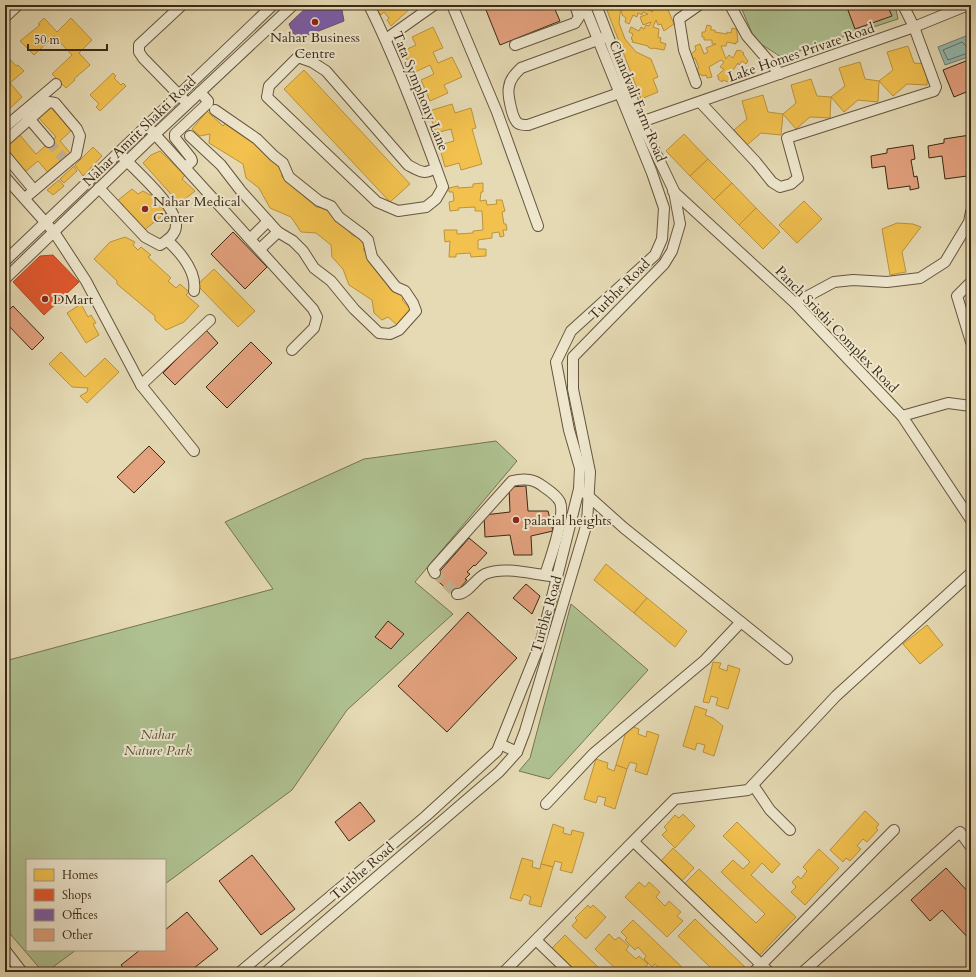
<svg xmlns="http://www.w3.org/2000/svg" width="976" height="977" font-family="Cardo,serif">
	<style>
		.green { fill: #afc191; stroke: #747553 }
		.water { fill: #96bab3; stroke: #718074 }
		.homes { fill: #f2c14e; stroke: #bb933d }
		.shops { fill: #e4572e; stroke: #b14926 }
		.offices { fill: #7b5ea7; stroke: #684e7b }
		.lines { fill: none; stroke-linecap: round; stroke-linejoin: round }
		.shore { stroke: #687264; stroke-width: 1 }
		.building { fill: #e4a27f; stroke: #3a2915 }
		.minor-tunnel { stroke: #c3b794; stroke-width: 10; stroke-dasharray: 10 5; stroke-linecap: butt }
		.minor-casing { stroke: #65553d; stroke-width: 12 }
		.minor { stroke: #eee7ce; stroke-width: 10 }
		.poi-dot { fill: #8f2418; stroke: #eee7ce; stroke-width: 1.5 }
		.labels { text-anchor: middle; stroke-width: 4; stroke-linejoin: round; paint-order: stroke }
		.poi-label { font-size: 14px; fill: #3a2915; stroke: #eee7ce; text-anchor: start }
		.street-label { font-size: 14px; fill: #3a2915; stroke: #eee7ce }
		.park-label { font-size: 14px; font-style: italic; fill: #574f34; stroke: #eee7ce }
	</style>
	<rect width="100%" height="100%" fill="#e5dab4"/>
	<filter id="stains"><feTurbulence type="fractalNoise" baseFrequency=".005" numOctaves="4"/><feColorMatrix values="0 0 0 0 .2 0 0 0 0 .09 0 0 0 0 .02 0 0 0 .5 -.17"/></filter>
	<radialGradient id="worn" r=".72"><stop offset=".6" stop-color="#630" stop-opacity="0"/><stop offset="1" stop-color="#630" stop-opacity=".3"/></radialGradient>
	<!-- green -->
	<g class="green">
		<polygon points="740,5 895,5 898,19 781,57 761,44 752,33"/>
		<polygon points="496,441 517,461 415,582 453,614 347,710 292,790 165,884 165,860 27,860 27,950 76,950 46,972 43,972 5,928 5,661 273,589 225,522 364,459"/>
		<polygon points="571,604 648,670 549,779 519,771 530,758"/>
	</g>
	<!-- water -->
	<polygon class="water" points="966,36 971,49 971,56 945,65 938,47"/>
	<!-- homes -->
	<g class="homes">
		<polygon points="377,5 414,5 391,26 387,20 389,18 384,12 381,15 375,8"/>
		<polygon points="605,5 621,5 619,23 625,39 636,52 651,59 658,77 653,79 658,92 641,99"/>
		<polygon points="626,5 648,5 646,9 653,12 650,7 666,5 674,24 664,31 661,24 658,25 656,20 653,27 659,29 658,37 661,38 660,42 666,44 664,50 653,48 652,49 648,47 648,46 632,42 633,40 631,39 633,34 629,32 631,27 639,31 641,27 644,29 646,25 649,26 651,22 643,25 640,17 648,14 643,12 642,15 638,13 637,17 633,15 629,24 625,22 626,18 622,15 622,13 621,12"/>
		<polygon points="44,18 57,32 71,18 92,40 79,53 90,65 74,79 75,80 66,88 52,74 72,55 54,36 34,55 20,41 40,25 38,24"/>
		<polygon points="707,25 711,26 711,30 715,30 715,32 727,34 727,32 731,33 732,28 736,29 737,32 738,42 736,42 736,44 727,42 726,46 721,46 726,59 729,55 733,58 737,50 739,51 740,50 744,53 743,54 748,61 746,64 742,61 739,65 738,63 731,73 732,74 729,78 733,80 731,83 723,80 722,82 718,79 719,77 717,76 724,69 720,67 724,62 721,60 709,67 712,77 707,78 706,75 702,76 701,74 699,75 697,69 699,68 695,58 693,59 691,54 696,50 695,46 700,44 704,54 708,52 706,48 716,44 712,44 712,40 704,40 704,37 702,37 702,32 705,32"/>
		<polygon points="433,27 443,48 433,52 438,63 452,57 462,77 444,85 448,93 430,101 421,80 434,74 430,65 413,73 403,51 416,45 412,37"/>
		<polygon points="908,46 914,63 928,64 927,85 907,84 893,96 879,81 893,70 887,52"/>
		<polygon points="5,50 10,56 8,57 16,66 18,65 24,71 10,83 22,97 5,113"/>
		<polygon points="860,62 865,79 879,81 878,102 858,100 844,112 831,97 845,86 839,68"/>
		<polygon points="304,70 410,184 390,202 284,89"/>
		<polygon points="113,73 116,76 114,78 121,85 123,83 126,86 100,111 96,107 99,104 90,95"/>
		<polygon points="811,79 817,96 831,97 830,118 810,117 796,129 783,114 796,103 791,85"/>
		<polygon points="763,95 768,112 783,114 781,135 761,133 747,145 734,130 747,119 742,101"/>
		<polygon points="52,103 74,128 60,141 72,155 50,175 38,161 25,172 18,164 19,163 5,149 5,144 18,133 36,154 56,137 37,116"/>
		<polygon points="452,104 455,113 471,108 476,128 472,129 482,164 461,170 459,163 445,167 439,145 454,141 451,129 436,133 429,111"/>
		<polygon points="207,111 223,126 227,121 264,149 282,167 282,177 316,207 331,209 352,235 364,240 367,248 363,249 391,290 405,296 402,300 413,312 397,325 388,317 382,320 374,313 372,300 349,285 343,269 332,257 331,245 316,233 301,232 291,217 270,208 259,188 246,178 243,164 209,143 210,134 200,136 192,129"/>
		<polygon points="684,134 708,159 690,176 666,151"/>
		<polygon points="93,147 102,156 83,176 75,165"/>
		<polygon points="160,151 185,175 182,179 195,191 185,199 178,202 143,163 151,155"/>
		<polygon points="708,159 732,183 714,200 690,176"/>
		<polygon points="74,166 77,171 64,183 60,179"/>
		<polygon points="59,180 64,186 53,195 47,190"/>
		<polygon points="483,183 483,192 481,192 480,201 486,200 487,205 497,204 496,200 502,200 505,211 502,212 504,224 506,224 507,230 503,230 504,236 500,237 499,232 492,233 492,238 478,240 478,249 486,249 486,256 471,257 470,253 456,254 456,257 449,257 450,241 445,242 444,230 457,230 457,234 473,233 473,231 483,230 482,211 475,211 475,207 458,208 459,210 450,211 449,202 454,201 453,192 449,192 449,188 458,186 458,188 473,187 473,184"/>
		<polygon points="732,183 756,208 739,225 714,200"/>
		<polygon points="132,189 138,194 143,191 152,196 154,195 167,210 164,217 162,216 143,231 122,207 124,206 117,201"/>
		<polygon points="804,201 822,219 797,243 779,225"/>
		<polygon points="756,208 780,232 763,249 739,225"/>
		<polygon points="897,223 913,224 921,227 902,252 906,272 890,275 882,229"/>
		<polygon points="125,237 135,242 133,245 138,250 141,247 151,255 148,257 171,278 168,281 176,288 180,284 189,292 186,295 199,306 184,322 166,330 155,320 155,316 117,284 117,281 94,259 110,242"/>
		<polygon points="214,269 255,311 238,327 197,285"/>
		<polygon points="81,304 88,317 91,315 96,323 93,324 99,335 86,343 67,313"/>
		<polygon points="61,352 85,377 105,358 119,372 87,403 80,396 87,392 88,388 72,387 49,364"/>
		<polygon points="606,564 647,598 634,613 594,580"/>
		<polygon points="647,598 687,631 675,647 634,613"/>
		<polygon points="927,625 943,645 920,664 903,644"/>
		<polygon points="713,662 721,663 719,668 727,671 728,665 740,669 728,709 716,705 718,698 711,696 709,703 703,702"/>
		<polygon points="695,706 707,710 705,715 713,718 723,726 714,756 703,752 705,745 697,743 695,750 683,746"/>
		<polygon points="628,725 639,729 638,734 646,737 647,731 659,735 647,775 635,771 637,764 630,762 627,769 616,765"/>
		<polygon points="596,759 608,763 607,768 614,771 616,765 627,769 615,809 604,805 606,798 598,796 596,803 584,799"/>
		<polygon points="865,811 879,824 876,828 878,830 867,842 863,839 857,846 861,849 850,861 846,858 843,862 830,850"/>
		<polygon points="683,814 695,826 675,848 662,835 667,830 664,827 675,815 679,818"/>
		<polygon points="737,822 780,864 772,873 762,863 751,875 796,917 757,958 682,886 699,869 756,923 765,914 721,872 733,860 743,869 750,862 723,836"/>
		<polygon points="553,824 564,828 563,833 571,835 572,830 584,833 572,873 560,870 562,863 555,861 553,867 541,864"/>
		<polygon points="673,848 694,868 682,881 665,868 667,866 661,861"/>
		<polygon points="819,849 839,868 805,905 791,892 796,887 792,882 798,876 801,879 807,871 803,867"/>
		<polygon points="522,858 533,861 532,867 540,869 541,864 553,867 541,907 529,904 531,897 524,894 521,901 510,898"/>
		<polygon points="639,882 645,887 649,882 660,892 656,897 665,906 669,901 681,912 677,916 683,921 667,937 625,897"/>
		<polygon points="588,905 590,908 593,905 606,917 586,939 572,926 577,920 575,918"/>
		<polygon points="695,919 747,969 744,972 711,972 713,970 678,936"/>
		<polygon points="633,920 687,972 663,972 655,964 652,967 644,959 646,956 638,947 635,950 625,940 627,938 621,932"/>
		<polygon points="609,934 615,940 619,937 629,946 626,950 636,959 639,956 648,964 644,969 647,972 619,972 595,949"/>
		<polygon points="565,935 603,972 575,972 554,957 557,953 552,948"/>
	</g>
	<!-- shops -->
	<polygon class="shops" points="53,255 79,282 44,315 13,282 40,256"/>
	<!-- offices -->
	<polygon class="offices" points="309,5 341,5 344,21 296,40 289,24"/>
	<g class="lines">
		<!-- shore -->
		<polyline class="shore" points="971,48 967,47 962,42 943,50 948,60 971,52"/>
	</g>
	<!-- building -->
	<g class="building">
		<polygon points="484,5 553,5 560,21 500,45"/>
		<polygon points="846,5 887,5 892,16 855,29"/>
		<polygon points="971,59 971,90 954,97 943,70"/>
		<polygon points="970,135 971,149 968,150 971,179 967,179 967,176 945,179 942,156 929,158 928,146 944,143 944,139"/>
		<polygon points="913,145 915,159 911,160 914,177 917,176 919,188 910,190 910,186 888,189 885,166 872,168 871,156 887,153 887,149"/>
		<polygon points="233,232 267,267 245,289 211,254"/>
		<polygon points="13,306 44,338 32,350 5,322 5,314"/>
		<polygon points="206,330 218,343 175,385 163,373"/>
		<polygon points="251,342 272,363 227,408 206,387"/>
		<polygon points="149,446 165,462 134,493 117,477"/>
		<polygon points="526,486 528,511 548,511 553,531 531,536 532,555 514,555 510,535 485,537 484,515 510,512 509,487"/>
		<polygon points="469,538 487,553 475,566 474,565 467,572 470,574 465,579 467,580 454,595 434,578"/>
		<polygon points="526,584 540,596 532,614 513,598"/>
		<polygon points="468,612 517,658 447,732 398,686"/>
		<polygon points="388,621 404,634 391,649 375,637"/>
		<polygon points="360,802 375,821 349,841 335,822"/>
		<polygon points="252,855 295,909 261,935 219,881"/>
		<polygon points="946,868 971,895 971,941 942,910 930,921 911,900"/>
		<polygon points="187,912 218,949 189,972 127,972 121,965 140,950 165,950 165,930"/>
	</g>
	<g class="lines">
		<!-- minor-tunnel -->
		<g class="minor-tunnel">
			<polyline points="49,142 66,161"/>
			<polyline points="435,573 457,594"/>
		</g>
		<defs>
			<g id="minor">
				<polyline points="182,5 139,45 139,52 143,58 184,100"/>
				<path d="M 369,5 C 398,64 421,125 443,187 L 436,199 L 426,207 L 398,211 L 377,202 L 267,97 L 269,86 L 298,57 L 312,62 L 326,71 L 408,165 C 419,171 425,176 436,167"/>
				<polyline points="452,5 497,112 538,226"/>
				<polyline points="730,5 747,36 780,74"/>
				<polyline points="5,17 18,5"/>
				<path d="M 603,38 L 521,68 C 515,74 510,79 509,87 C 507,93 512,116 516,121 C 518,125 524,125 528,125 L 625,91"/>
				<polyline points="386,39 434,5"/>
				<polyline points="515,45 575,23 579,17 575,5"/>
				<polyline points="696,83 684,50 679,19 699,5"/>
				<polyline points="700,102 756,162 772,182 780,187 791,184 798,178 787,138 934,91 936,87 914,27 903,5"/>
				<polyline points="26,115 49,142"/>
				<polyline points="641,122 914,27 968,5"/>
				<polyline points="5,127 56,84"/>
				<polyline points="151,130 313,309 317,317 314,328 292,350"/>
				<polyline points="190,136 221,165 241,191 278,232 293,241 303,251 314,268 331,281 354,309 379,333 390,334 399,330 416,311 413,303 405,291 396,287 372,257 368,240 363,235 339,217 331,206 319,201 289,177 283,163 274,156 257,139 215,110"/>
				<polyline points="5,141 49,102 55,103 77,129 80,136 76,155 25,198"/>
				<polyline points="5,155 34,190"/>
				<polyline points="188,165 192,161 191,158 175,138 175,134 208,103 208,101 200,92"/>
				<polyline points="5,177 54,232 86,281 141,385 194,451"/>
				<path d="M 99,188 L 145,237 L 160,245 C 167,241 177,234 176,224 C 175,205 137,172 123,157"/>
				<polyline points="673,191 795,303 902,416 971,520"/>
				<polyline points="252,237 268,221"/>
				<path d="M 167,240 C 181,253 197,271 194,291"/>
				<polyline points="262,247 278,232"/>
				<polyline points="5,261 273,5"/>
				<polyline points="5,279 149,140 293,5"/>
				<polyline points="971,282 957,296 971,342"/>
				<polyline points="795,303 834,282 853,280 887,282 920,278 945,262 969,222 971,212"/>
				<polyline points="141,385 210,320"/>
				<polyline points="902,416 948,403 971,406"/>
				<polyline points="586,494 624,528 787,659"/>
				<path d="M 435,573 L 433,569 L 512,481 C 525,478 534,479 544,487 C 550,491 557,496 560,502 C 566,517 550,559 545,575"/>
				<path d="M 457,594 C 467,595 476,578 485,574 C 504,566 531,574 551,576"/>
				<polyline points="500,744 517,752"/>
				<polyline points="753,785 770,810 790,830"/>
				<polyline points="546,804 594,753 705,660 741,622"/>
				<polyline points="634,842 769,972"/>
				<polyline points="536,940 569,972"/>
				<polyline points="5,950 22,972"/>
				<polyline points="240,972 426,816 497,751 541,641 579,489 580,468 569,430 556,362 571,331 655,255 662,239 664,208 652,173 584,5"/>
				<polyline points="266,972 499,772 517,752 525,731 587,523 590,472 573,389 573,357 664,264 672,251 680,224 674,191 641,122 596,5"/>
				<polyline points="504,972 675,799 748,790 836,696 971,573"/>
				<polyline points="754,972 894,830"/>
				<polyline points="803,972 960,832 971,847"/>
			</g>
		</defs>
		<!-- minor casing -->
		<use href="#minor" class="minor-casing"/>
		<!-- minor -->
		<use href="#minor" class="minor"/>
	</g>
	<!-- markers -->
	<g class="poi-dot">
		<circle cx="315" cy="22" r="4"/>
		<circle cx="145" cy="209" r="4"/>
		<circle cx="45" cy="299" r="4"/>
		<circle cx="516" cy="520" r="4"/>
	</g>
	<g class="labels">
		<!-- poi labels -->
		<g class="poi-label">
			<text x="315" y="42" text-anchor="middle">Nahar Business<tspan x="315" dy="16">Centre</tspan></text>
			<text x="153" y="206">Nahar Medical<tspan x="153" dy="16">Center</tspan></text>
			<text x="53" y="304">DMart</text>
			<text x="524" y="525">palatial heights</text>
		</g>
		<!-- street labels -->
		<g class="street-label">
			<text transform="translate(801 52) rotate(-19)" y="5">Lake Homes Private Road</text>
			<text transform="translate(421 91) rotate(68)" y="5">Tata Symphony Lane</text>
			<text transform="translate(638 101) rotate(68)" y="5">Chandvali Farm Road</text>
			<text transform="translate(139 131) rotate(-44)" y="5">Nahar Amrit Shakti Road</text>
			<text transform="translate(619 289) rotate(-45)" y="5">Turbhe Road</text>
			<text transform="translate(837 329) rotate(46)" y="5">Panch Sristhi Complex Road</text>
			<text transform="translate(546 614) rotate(-74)" y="5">Turbhe Road</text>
			<text transform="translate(362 871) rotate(-41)" y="5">Turbhe Road</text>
		</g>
		<!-- park labels -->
		<g class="park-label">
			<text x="158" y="739">Nahar<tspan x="158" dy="16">Nature Park</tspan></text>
		</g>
	</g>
	<!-- margin -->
	<rect width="976" height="977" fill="none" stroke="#e5dab4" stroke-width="20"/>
	<rect x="6" y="6" width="964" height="965" fill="none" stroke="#3a2915" stroke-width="2"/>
	<rect x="10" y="10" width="956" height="957" fill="none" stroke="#3a2915"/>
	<!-- legend -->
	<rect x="26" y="859" width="140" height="92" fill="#eee7ce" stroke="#a69b84"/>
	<rect x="34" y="869" width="20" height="12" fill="#f2c14e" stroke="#a69b84"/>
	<text x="62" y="879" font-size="12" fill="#3a2915">Homes</text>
	<rect x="34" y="889" width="20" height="12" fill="#e4572e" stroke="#a69b84"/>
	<text x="62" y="899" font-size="12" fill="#3a2915">Shops</text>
	<rect x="34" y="909" width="20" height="12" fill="#7b5ea7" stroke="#a69b84"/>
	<text x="62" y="919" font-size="12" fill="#3a2915">Offices</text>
	<rect x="34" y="929" width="20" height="12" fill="#e4a27f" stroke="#a69b84"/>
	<text x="62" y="939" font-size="12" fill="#3a2915">Other</text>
	<!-- scale -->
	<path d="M28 44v6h79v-6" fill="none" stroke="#3a2915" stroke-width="2"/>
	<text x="34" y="44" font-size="12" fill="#3a2915" stroke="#eee7ce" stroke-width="3" paint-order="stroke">50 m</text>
	<rect width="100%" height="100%" filter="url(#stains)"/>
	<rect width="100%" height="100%" fill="url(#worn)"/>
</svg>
